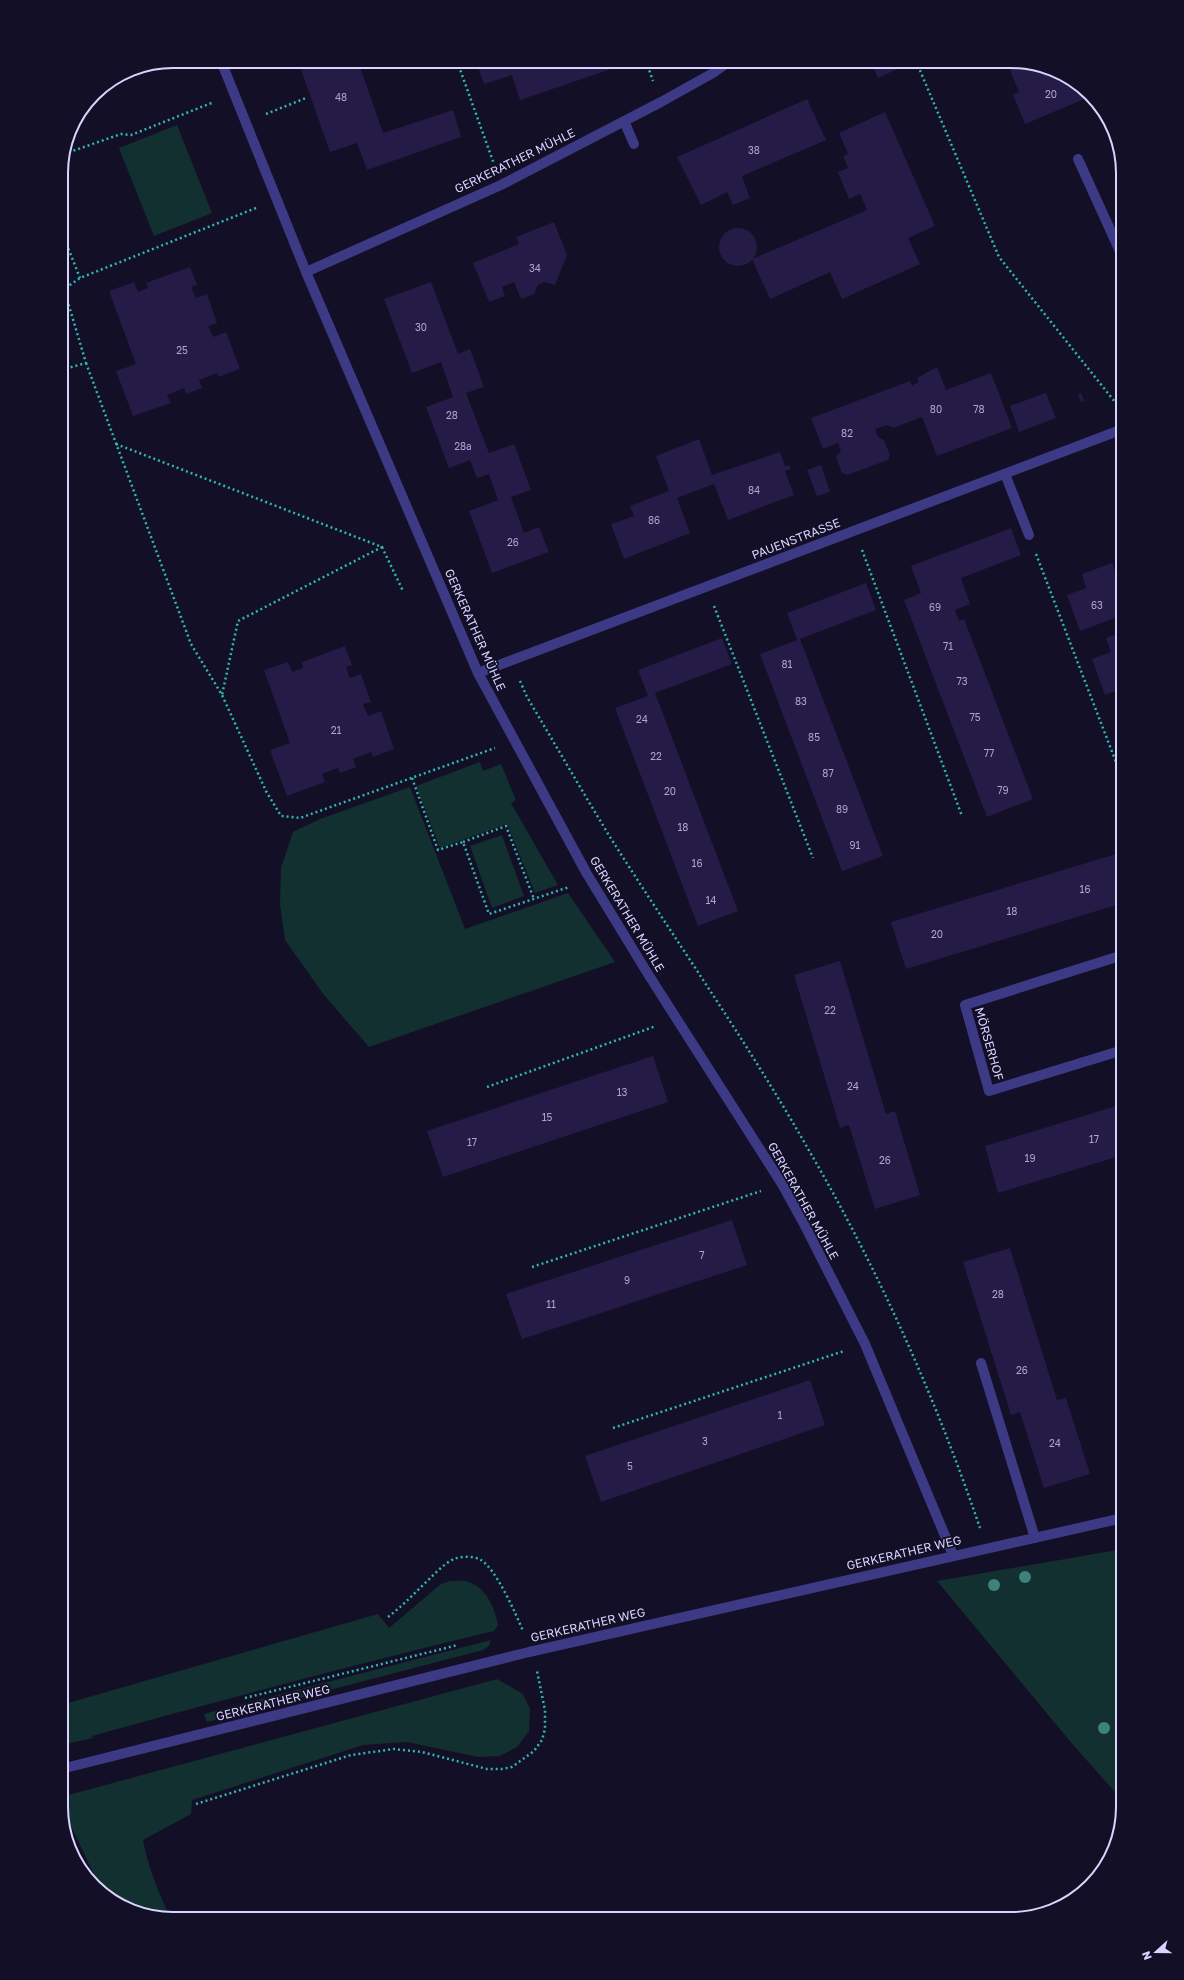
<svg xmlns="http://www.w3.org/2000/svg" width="1184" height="1980" font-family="'Golos Text',sans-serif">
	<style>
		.green { fill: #12302f }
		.building { fill: #241b47 }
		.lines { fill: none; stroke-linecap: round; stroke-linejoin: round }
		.path { stroke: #2fb8b0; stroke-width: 2.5; stroke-dasharray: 2 3; stroke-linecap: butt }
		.minor { stroke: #3d3a85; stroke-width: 10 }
		.tree { fill: #3d827b }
		.labels { text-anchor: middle; stroke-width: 3.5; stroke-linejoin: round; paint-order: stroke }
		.number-label { font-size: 10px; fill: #aca6d1 }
		.street-label { font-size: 12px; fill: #d9d4ff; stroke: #130f26 }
		.rim { fill: none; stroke: #d9d4ff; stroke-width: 2 }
	</style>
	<rect width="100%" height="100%" fill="#130f26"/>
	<!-- green -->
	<g class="green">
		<polygon points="177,125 212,213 154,236 119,148"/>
		<polygon points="480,762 483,771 501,764 516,800 511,803 558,885 535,893 507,824 440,848 416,786"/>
		<polygon points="410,787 465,929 568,893 615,962 369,1047 324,995 285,940 280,905 281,868 293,832 320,819"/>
		<polygon points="502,835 524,896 492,908 470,846"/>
		<polygon points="1123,1549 1123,1801 1074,1746 937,1581"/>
		<path d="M 450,1581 C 456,1581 464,1580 469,1582 C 487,1588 495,1609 498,1625 L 494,1631 C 360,1663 226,1699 92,1736 L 93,1738 L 61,1745 L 61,1705 L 378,1614 L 389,1628 L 441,1584 Z"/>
		<polygon points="491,1640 489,1646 483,1650 207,1722 204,1714"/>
		<path d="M 497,1679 L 523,1694 L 530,1709 L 529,1731 L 517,1747 L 500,1756 L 478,1757 L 407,1742 L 363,1745 L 192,1800 L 191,1814 L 143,1840 C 148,1868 159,1893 171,1919 L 166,1919 L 111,1900 L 98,1883 L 61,1805 L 61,1797 Z"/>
	</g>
	<!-- building -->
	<g class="building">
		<polygon points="298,61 358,61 383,133 453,110 461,137 367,170 357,143 330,152"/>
		<polygon points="476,61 537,61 538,66 552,61 621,61 623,65 520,100 512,75 484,84"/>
		<polygon points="871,61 899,61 902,67 878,78"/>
		<polygon points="1006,61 1019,61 1074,80 1089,97 1025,124 1013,95 1019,92"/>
		<polygon points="807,99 826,140 742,176 750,198 733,205 727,192 701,205 677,157"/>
		<polygon points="885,112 935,226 908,238 920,264 842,299 830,272 770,299 752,259 867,210 860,194 849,199 838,172 848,168 843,156 848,154 839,133"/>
		<polygon points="554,222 567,255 555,285 544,282 538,285 534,294 521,299 514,282 502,287 505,296 489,302 473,263 519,244 516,237"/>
		<circle cx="738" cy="247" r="19"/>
		<polygon points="190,267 197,285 191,287 196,298 207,294 217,323 208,326 213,337 226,332 240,369 218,377 217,373 199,380 202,388 186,394 184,388 167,395 171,403 133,416 116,371 136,364 109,291 134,282 138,292 148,288 146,283"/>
		<polygon points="431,282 458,354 470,349 484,387 466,393 489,453 514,444 531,490 511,497 524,533 539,527 549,552 492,573 469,511 498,500 489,474 477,478 470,460 449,468 426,407 453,397 441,362 412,373 384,299"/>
		<polygon points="937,367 946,390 991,373 1012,428 937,456 922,417 893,428 887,425 875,429 878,437 884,440 890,455 888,460 847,475 842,473 836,457 841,451 838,443 823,449 811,418 910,381 912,386 919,381 917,378"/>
		<polygon points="1046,393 1056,418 1019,432 1010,406"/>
		<polygon points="1081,393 1084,401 1081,402 1078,394"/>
		<polygon points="699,439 712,475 780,452 785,466 789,465 791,469 785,471 794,495 728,520 714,484 677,498 690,533 624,559 611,524 634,516 630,506 669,491 656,456"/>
		<polygon points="821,465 830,492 817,496 807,470"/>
		<polygon points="1011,528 1021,555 961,578 970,604 955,610 959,621 964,619 1033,799 987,817 904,600 921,593 911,566"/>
		<polygon points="1112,563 1117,576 1120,575 1123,584 1123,615 1080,631 1067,595 1086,588 1082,574"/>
		<polygon points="866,583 876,610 800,639 883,856 842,871 760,654 797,640 787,613"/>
		<polygon points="1123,632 1123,688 1105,695 1092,659 1111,652 1106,638"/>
		<polygon points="722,638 732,664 655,693 738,911 698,926 615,708 648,696 638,670"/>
		<polygon points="345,646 352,665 346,667 350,678 361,674 371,702 363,704 368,716 381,711 394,749 373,757 371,752 353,759 356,767 340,773 338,768 322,774 325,782 287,796 270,750 290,743 264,670 288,662 292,672 303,668 302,662"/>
		<polygon points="1123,720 1123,745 1115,723"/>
		<polygon points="1123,852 1123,903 906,969 891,922"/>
		<polygon points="840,961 886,1114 895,1111 920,1195 875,1209 849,1125 840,1128 794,975"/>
		<polygon points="653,1056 668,1102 443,1177 427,1131"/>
		<polygon points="1123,1104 1123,1155 998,1193 985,1146"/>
		<polygon points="732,1220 747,1265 522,1339 506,1294"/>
		<polygon points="1010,1248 1057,1400 1066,1398 1090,1474 1044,1488 1020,1412 1011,1415 963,1262"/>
		<polygon points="810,1380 825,1425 601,1502 585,1456"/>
		<polygon points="1123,1434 1123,1464 1114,1437"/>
	</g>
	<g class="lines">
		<!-- path -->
		<g class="path">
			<polyline points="457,61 494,164"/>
			<polyline points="646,61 653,81"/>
			<polyline points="916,61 999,257 1119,407"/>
			<polyline points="266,114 306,98"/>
			<polyline points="64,154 121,134 131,135 214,102"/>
			<polyline points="61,230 80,278"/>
			<polyline points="86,363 191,644 222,695 266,791 281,816 300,818 495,748"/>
			<polyline points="61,370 86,363 64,289 80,278 256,208"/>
			<polyline points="116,444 382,547 238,621 222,695"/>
			<polyline points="382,547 403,591"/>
			<polyline points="862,550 962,816"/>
			<polyline points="1036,554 1116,762"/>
			<polyline points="714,606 813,858"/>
			<path d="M 520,681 L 527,697 C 555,744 582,791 610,837 C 675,940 746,1040 807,1147 C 877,1267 935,1396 980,1528"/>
			<polyline points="412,778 438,850 463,842 489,914 569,887"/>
			<polyline points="463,842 506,826 534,899"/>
			<polyline points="487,1087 656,1026"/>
			<polyline points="532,1267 761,1191"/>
			<polyline points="613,1428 844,1351"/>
			<path d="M 388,1617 C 401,1607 412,1596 424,1584 C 433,1576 443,1564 454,1559 C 461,1556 475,1556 481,1560 C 496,1569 516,1614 523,1631"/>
			<polyline points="245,1698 458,1645"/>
			<polyline points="196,1804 351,1755 394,1749 422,1752 487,1769 502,1769 512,1767 534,1751 542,1740 545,1729 545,1710 537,1671"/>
		</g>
		<!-- minor -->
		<g class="minor">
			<polyline points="221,61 306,272 478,673 587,874 648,974 782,1184 803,1222 865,1344 953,1555"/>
			<polyline points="624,121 634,144"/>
			<polyline points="1078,159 1123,258"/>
			<polyline points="306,272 501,185 661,102 713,73 730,61"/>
			<polyline points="1005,474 1029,535"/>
			<polyline points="478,673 1123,429"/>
			<polyline points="1123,1050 989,1091 965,1005 1123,955"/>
			<polyline points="981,1363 1035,1538"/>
			<polyline points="61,1769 529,1652 1123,1518"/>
		</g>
	</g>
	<!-- trees -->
	<g class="tree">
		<circle cx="1025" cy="1577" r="6"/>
		<circle cx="994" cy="1585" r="6"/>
		<circle cx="1104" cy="1728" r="6"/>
	</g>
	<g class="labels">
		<!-- number labels -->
		<g class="number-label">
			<text x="1051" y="98">20</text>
			<text x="341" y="101">48</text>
			<text x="754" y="154">38</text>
			<text x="535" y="272">34</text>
			<text x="421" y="331">30</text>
			<text x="182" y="354">25</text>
			<text x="936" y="413">80</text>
			<text x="979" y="413">78</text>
			<text x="452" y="419">28</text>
			<text x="847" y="437">82</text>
			<text x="463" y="450">28a</text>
			<text x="754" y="494">84</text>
			<text x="654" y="524">86</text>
			<text x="513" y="546">26</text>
			<text x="1097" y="609">63</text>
			<text x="935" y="611">69</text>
			<text x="948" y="650">71</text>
			<text x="787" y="668">81</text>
			<text x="962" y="685">73</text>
			<text x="801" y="705">83</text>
			<text x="975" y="721">75</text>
			<text x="642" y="723">24</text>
			<text x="336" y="734">21</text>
			<text x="814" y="741">85</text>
			<text x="989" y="757">77</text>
			<text x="656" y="760">22</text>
			<text x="828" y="777">87</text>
			<text x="1003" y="794">79</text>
			<text x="670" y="795">20</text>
			<text x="842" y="813">89</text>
			<text x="683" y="831">18</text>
			<text x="855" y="849">91</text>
			<text x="697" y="867">16</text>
			<text x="1085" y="893">16</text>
			<text x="711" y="904">14</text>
			<text x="1012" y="915">18</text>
			<text x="937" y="938">20</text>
			<text x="830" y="1014">22</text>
			<text x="853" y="1090">24</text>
			<text x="622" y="1096">13</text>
			<text x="547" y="1121">15</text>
			<text x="1094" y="1143">17</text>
			<text x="472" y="1146">17</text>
			<text x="1030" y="1162">19</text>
			<text x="885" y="1164">26</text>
			<text x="702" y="1259">7</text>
			<text x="627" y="1284">9</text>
			<text x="998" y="1298">28</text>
			<text x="551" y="1308">11</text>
			<text x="1022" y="1374">26</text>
			<text x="780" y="1419">1</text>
			<text x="705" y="1445">3</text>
			<text x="1055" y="1447">24</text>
			<text x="630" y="1470">5</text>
		</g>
		<!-- street labels -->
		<g class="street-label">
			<text transform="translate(515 161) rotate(-26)" y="4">GERKERATHER MÜHLE</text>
			<text transform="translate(796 539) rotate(-21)" y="4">PAUENSTRASSE</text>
			<text transform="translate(475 630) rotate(66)" y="4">GERKERATHER MÜHLE</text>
			<text transform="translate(627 914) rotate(59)" y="4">GERKERATHER MÜHLE</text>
			<text transform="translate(989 1044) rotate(74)" y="4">MÖRSERHOF</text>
			<text transform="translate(803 1201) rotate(61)" y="4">GERKERATHER MÜHLE</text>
			<text transform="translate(904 1553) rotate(-13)" y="4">GERKERATHER WEG</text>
			<text transform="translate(588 1625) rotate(-13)" y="4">GERKERATHER WEG</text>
			<text transform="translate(273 1703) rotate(-14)" y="4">GERKERATHER WEG</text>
		</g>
	</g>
	<!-- crop -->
	<path d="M0 0H1184V1980H0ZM173 68H1011A105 105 0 0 1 1116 173V1807A105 105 0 0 1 1011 1912H173A105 105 0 0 1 68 1807V173A105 105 0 0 1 173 68Z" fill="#130f26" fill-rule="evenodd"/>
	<path class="rim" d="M173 68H1011A105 105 0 0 1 1116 173V1807A105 105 0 0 1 1011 1912H173A105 105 0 0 1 68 1807V173A105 105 0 0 1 173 68Z"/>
	<!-- north arrow -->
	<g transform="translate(1156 1952) rotate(249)" stroke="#130f26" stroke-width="3" paint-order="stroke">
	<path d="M0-3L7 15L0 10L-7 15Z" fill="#d9d4ff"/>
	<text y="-6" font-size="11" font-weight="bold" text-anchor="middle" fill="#d9d4ff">N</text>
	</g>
</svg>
